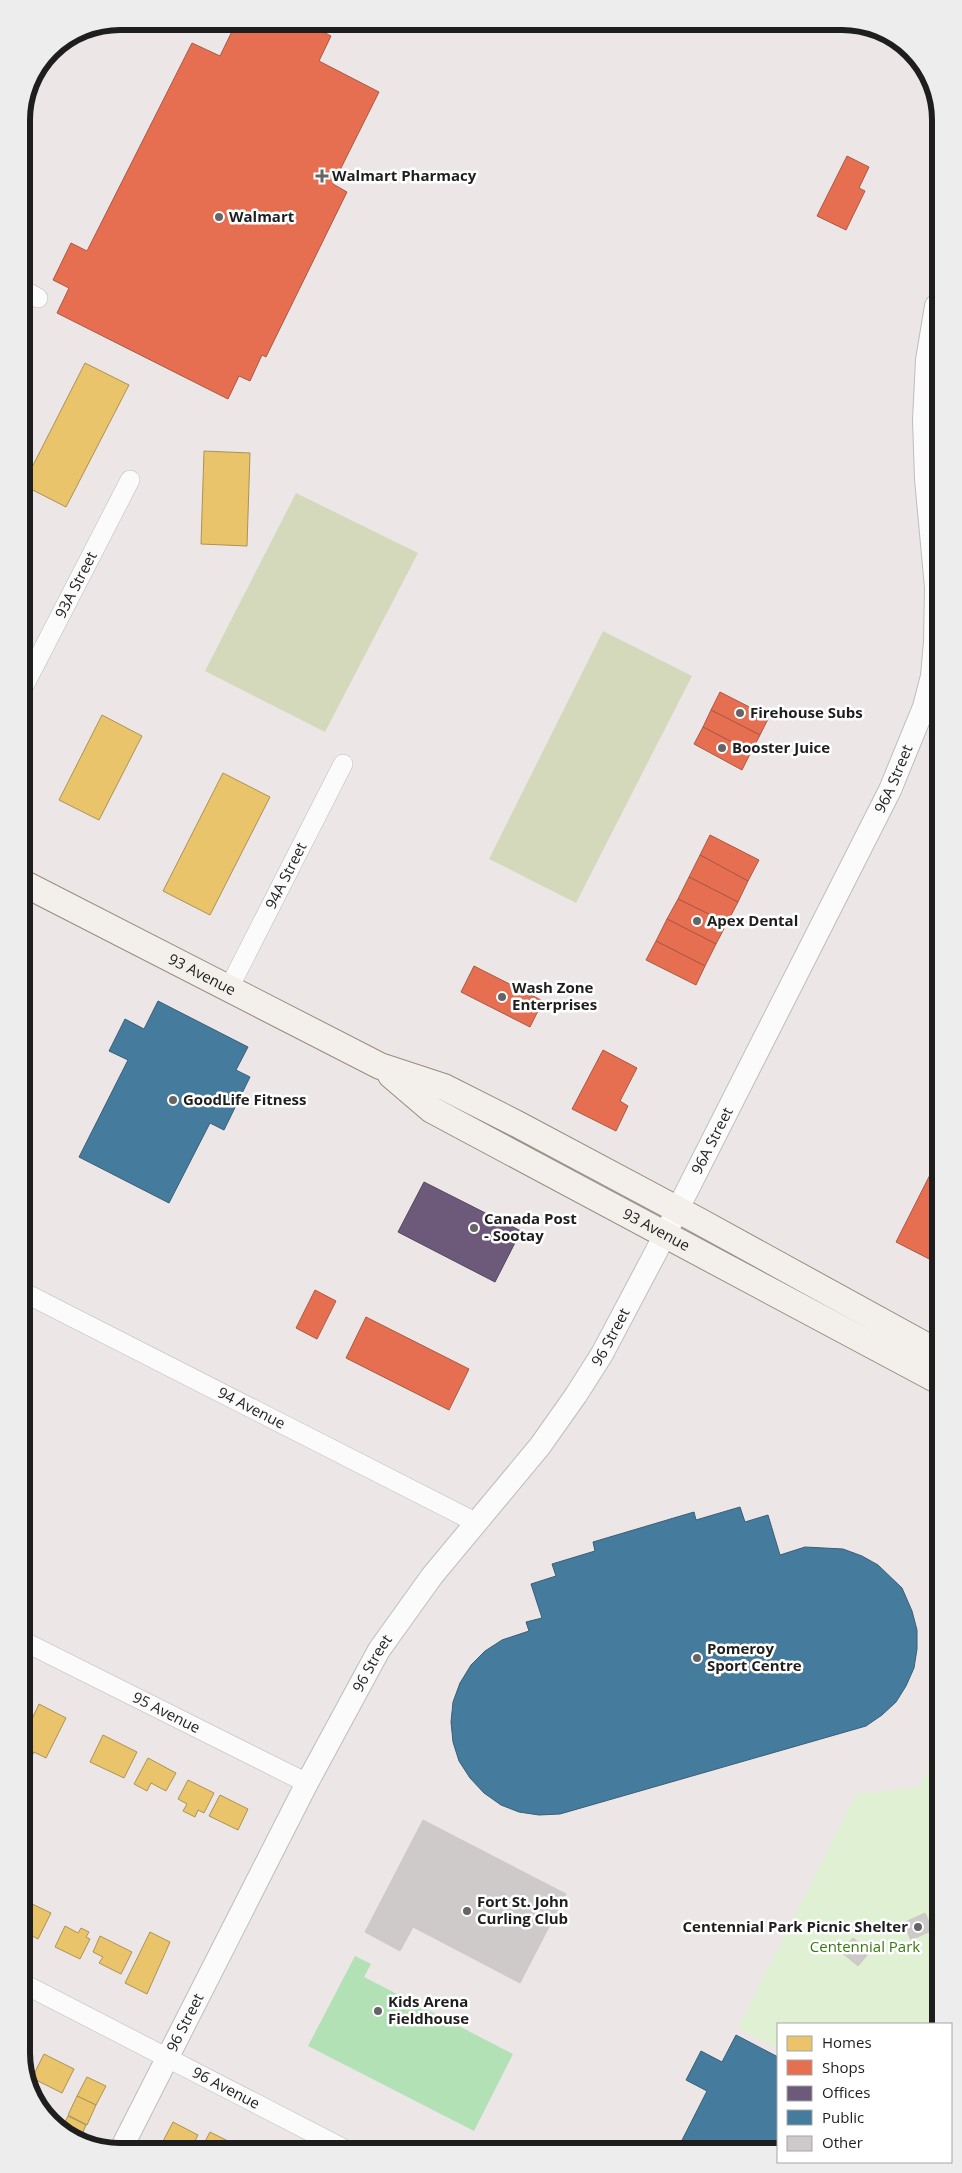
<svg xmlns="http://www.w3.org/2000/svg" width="962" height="2173" font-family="'Open Sans',sans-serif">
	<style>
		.forest { fill: #d4d9bc }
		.park { fill: #e0f0d2 }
		.pitch { fill: #b2e1b6 }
		.homes { fill: #e9c46a; stroke: #ac9253 }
		.shops { fill: #e76f51; stroke: #ab5742 }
		.offices { fill: #6d597a; stroke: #55475e }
		.public { fill: #457b9d; stroke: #395f77 }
		.building { fill: #cecac9; stroke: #cfc8c8 }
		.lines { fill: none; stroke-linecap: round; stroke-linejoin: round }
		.minor-casing { stroke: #bebcbb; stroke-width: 20 }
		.tertiary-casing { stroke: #bebcbb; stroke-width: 24 }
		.secondary-casing { stroke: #968c7f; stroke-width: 28 }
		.minor { stroke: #fcfbfb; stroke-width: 19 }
		.tertiary { stroke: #fcfbfb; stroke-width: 22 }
		.secondary { stroke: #f3efea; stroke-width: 26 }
		.poi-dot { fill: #666464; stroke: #fff; stroke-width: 2 }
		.labels { text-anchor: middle; stroke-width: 5; stroke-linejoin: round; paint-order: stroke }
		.poi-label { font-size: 15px; font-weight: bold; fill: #1e1e1e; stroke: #fff; text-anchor: start }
		.street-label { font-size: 15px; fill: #1e1e1e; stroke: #fff }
		.park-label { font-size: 15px; fill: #38790e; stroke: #fff }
		.rim { fill: none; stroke: #1e1e1e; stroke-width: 6 }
	</style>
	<rect width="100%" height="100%" fill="#ece7e6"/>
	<!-- forest -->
	<g class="forest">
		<polygon points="296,493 418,553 325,732 205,671"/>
		<polygon points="603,631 692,676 576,903 489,859"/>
	</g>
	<!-- park -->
	<polygon class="park" points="940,1747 941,2024 778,2024 778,2049 738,2028 856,1794 919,1787"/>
	<!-- pitch -->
	<polygon class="pitch" points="355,1956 371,1964 364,1977 513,2054 474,2131 308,2046"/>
	<!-- homes -->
	<g class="homes">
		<polygon points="85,363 129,385 66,507 23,485"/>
		<polygon points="204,451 250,453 247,546 201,544"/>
		<polygon points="102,715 142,736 99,820 59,800"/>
		<polygon points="223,773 270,797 210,915 163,891"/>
		<polygon points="39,1704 66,1718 46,1758 34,1752 26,1768 26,1732"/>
		<polygon points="103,1735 137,1752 124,1778 90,1762"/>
		<polygon points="148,1758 176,1773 166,1791 151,1783 147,1791 134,1784"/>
		<polygon points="188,1780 214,1793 204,1813 198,1810 195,1817 183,1811 187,1804 178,1799"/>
		<polygon points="220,1795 248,1809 238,1830 209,1816"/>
		<polygon points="26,1901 51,1913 38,1939 26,1933"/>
		<polygon points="65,1926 78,1933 81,1928 89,1932 86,1937 90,1939 80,1959 55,1947"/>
		<polygon points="150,1932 170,1942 147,1994 125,1983"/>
		<polygon points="100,1936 132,1952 121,1974 99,1963 103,1957 93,1952"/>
		<polygon points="44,2054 74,2069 62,2093 32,2078"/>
		<polygon points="87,2077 106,2086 96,2105 77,2096"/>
		<polygon points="77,2096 96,2105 87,2125 68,2115"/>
		<polygon points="68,2116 86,2125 80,2139 60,2131"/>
		<polygon points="173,2122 198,2135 190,2151 173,2151 161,2145"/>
		<polygon points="210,2132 240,2147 239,2151 200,2151"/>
	</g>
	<!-- shops -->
	<g class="shops">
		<polygon points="237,21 302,21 331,36 319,61 379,92 333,184 347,192 266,357 262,355 250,381 239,376 228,399 57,313 69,288 53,280 71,243 87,251 192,43 220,56"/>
		<polygon points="847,156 869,167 859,188 865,191 846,230 817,216"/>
		<polygon points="720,692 769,717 760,735 711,710"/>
		<polygon points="711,710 760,735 751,752 703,727"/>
		<polygon points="703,727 751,752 742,770 694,744"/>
		<polygon points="710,835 759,860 748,881 700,855"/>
		<polygon points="700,855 748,881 738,902 689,877"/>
		<polygon points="689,877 738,902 727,923 678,899"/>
		<polygon points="678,899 727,923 716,944 667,919"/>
		<polygon points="667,919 716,944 705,966 656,941"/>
		<polygon points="656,941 705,966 696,985 646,960"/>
		<polygon points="474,966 543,1001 530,1027 461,992"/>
		<polygon points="603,1050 637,1068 620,1101 628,1106 616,1131 572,1109"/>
		<polygon points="938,1159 939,1264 896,1242"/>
		<polygon points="315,1290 336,1301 317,1339 296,1328"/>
		<polygon points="366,1317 469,1369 449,1410 346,1358"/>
	</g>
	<!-- offices -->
	<polygon class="offices" points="424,1182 521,1231 495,1282 398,1232"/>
	<!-- public -->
	<g class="public">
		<polygon points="158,1001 248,1047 236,1070 250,1077 224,1130 210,1123 169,1203 79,1157 128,1060 109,1051 125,1019 144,1029"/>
		<polygon points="740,1507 745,1522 768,1515 780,1555 805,1547 843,1549 862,1556 878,1565 902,1588 912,1611 917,1630 917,1649 914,1668 906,1686 896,1702 882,1715 866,1726 560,1814 539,1815 519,1812 501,1805 484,1793 470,1778 459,1761 453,1742 451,1722 453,1702 460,1683 471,1665 485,1651 502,1640 529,1631 526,1622 542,1618 531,1584 556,1576 552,1564 595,1551 593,1542 694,1512 696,1520"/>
		<polygon points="736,2035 778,2057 778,2147 678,2148 707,2091 686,2080 701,2051 722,2062"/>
	</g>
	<!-- building -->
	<g class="building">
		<polygon points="423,1820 566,1894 520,1983 413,1927 400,1951 365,1932"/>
		<polygon points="925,1913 933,1930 911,1940 903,1923"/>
		<polygon points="853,1938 870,1952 858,1966 841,1952"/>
	</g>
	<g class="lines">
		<defs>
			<g id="minor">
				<polyline points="22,289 38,298"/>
				<path id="s1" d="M 23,688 L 130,480"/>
				<path id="s2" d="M 229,988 L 343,764"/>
				<path id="s3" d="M 25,1293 L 477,1523"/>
				<path id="s4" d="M 25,1642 L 307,1783"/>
				<path id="s5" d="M 26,1985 L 346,2150"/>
			</g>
			<g id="tertiary">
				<path id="s6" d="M 120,2151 L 307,1783 L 379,1650 L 432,1576 L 540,1446 L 576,1395 L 602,1354 L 656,1252 L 890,790 L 924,707 L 932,676 L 935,642 L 936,587 L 926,479 L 924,420 L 927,360 L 936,306"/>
			</g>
			<g id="secondary">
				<path id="s7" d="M 23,883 L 380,1066 L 444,1087 L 519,1125 L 699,1221 L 939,1353"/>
				<path id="s8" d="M 391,1075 L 432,1110 L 939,1381"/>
			</g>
		</defs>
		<!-- minor casing -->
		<use href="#minor" class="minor-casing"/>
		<!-- tertiary casing -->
		<use href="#tertiary" class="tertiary-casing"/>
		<!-- secondary casing -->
		<use href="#secondary" class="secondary-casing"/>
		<!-- minor -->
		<use href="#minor" class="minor"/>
		<!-- tertiary -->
		<use href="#tertiary" class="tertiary"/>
		<!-- secondary -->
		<use href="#secondary" class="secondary"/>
	</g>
	<!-- markers -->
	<g class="poi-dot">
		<path d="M319.5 168.5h5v5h5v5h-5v5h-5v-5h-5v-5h5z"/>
		<circle cx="219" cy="217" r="5"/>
		<circle cx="740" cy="713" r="5"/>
		<circle cx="722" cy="748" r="5"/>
		<circle cx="697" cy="921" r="5"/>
		<circle cx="502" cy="997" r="5"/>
		<circle cx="173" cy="1100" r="5"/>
		<circle cx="474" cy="1228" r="5"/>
		<circle cx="697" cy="1658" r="5"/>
		<circle cx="467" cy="1911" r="5"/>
		<circle cx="918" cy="1927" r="5"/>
		<circle cx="378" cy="2011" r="5"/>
	</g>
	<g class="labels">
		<!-- poi labels -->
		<g class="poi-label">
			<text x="332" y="181">Walmart Pharmacy</text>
			<text x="229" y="222">Walmart</text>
			<text x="750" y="718">Firehouse Subs</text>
			<text x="732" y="753">Booster Juice</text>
			<text x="707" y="926">Apex Dental</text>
			<text x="512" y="993">Wash Zone<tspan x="512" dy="17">Enterprises</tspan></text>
			<text x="183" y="1105">GoodLife Fitness</text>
			<text x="484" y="1224">Canada Post<tspan x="484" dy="17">- Sootay</tspan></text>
			<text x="707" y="1654">Pomeroy<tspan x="707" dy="17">Sport Centre</tspan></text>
			<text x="477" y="1907">Fort St. John<tspan x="477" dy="17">Curling Club</tspan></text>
			<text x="908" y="1932" text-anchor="end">Centennial Park Picnic Shelter</text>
			<text x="388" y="2007">Kids Arena<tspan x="388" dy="17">Fieldhouse</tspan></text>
		</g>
		<!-- street labels -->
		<g class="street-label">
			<text dy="5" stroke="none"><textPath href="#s1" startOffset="116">93A Street</textPath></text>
			<text dy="5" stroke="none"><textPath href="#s6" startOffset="1580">96A Street</textPath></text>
			<text dy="5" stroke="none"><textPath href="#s2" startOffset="126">94A Street</textPath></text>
			<text dy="5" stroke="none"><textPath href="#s7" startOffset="201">93 Avenue</textPath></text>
			<text dy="5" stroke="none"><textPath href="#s6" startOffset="1175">96A Street</textPath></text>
			<text dy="5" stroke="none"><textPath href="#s8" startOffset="308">93 Avenue</textPath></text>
			<text dy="5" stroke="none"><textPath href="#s6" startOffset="954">96 Street</textPath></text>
			<text dy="5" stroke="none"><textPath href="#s3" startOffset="254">94 Avenue</textPath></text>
			<text dy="5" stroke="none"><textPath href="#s6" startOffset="549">96 Street</textPath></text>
			<text dy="5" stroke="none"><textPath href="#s4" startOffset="158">95 Avenue</textPath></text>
			<text dy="5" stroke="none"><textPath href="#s6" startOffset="144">96 Street</textPath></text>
			<text dy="5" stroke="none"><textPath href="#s5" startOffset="225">96 Avenue</textPath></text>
		</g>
		<!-- park labels -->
		<g class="park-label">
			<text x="865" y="1952">Centennial Park</text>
		</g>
	</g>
	<!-- crop -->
	<path d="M0 0H962V2173H0ZM120 30H842A90 90 0 0 1 932 120V2053A90 90 0 0 1 842 2143H120A90 90 0 0 1 30 2053V120A90 90 0 0 1 120 30Z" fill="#ededed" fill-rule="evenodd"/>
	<path class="rim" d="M120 30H842A90 90 0 0 1 932 120V2053A90 90 0 0 1 842 2143H120A90 90 0 0 1 30 2053V120A90 90 0 0 1 120 30Z"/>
	<!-- legend -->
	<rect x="777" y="2023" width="175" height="140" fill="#ffffff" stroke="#a5a5a5"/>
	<rect x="787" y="2036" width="25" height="15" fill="#e9c46a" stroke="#a5a5a5"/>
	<text x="822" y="2048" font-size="15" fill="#1e1e1e">Homes</text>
	<rect x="787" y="2060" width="25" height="15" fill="#e76f51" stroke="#a5a5a5"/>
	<text x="822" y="2073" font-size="15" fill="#1e1e1e">Shops</text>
	<rect x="787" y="2086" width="25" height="15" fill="#6d597a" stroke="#a5a5a5"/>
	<text x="822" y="2098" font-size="15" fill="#1e1e1e">Offices</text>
	<rect x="787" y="2110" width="25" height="15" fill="#457b9d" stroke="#a5a5a5"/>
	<text x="822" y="2123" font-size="15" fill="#1e1e1e">Public</text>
	<rect x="787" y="2136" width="25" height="15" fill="#cecac9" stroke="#a5a5a5"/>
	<text x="822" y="2148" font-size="15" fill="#1e1e1e">Other</text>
</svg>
